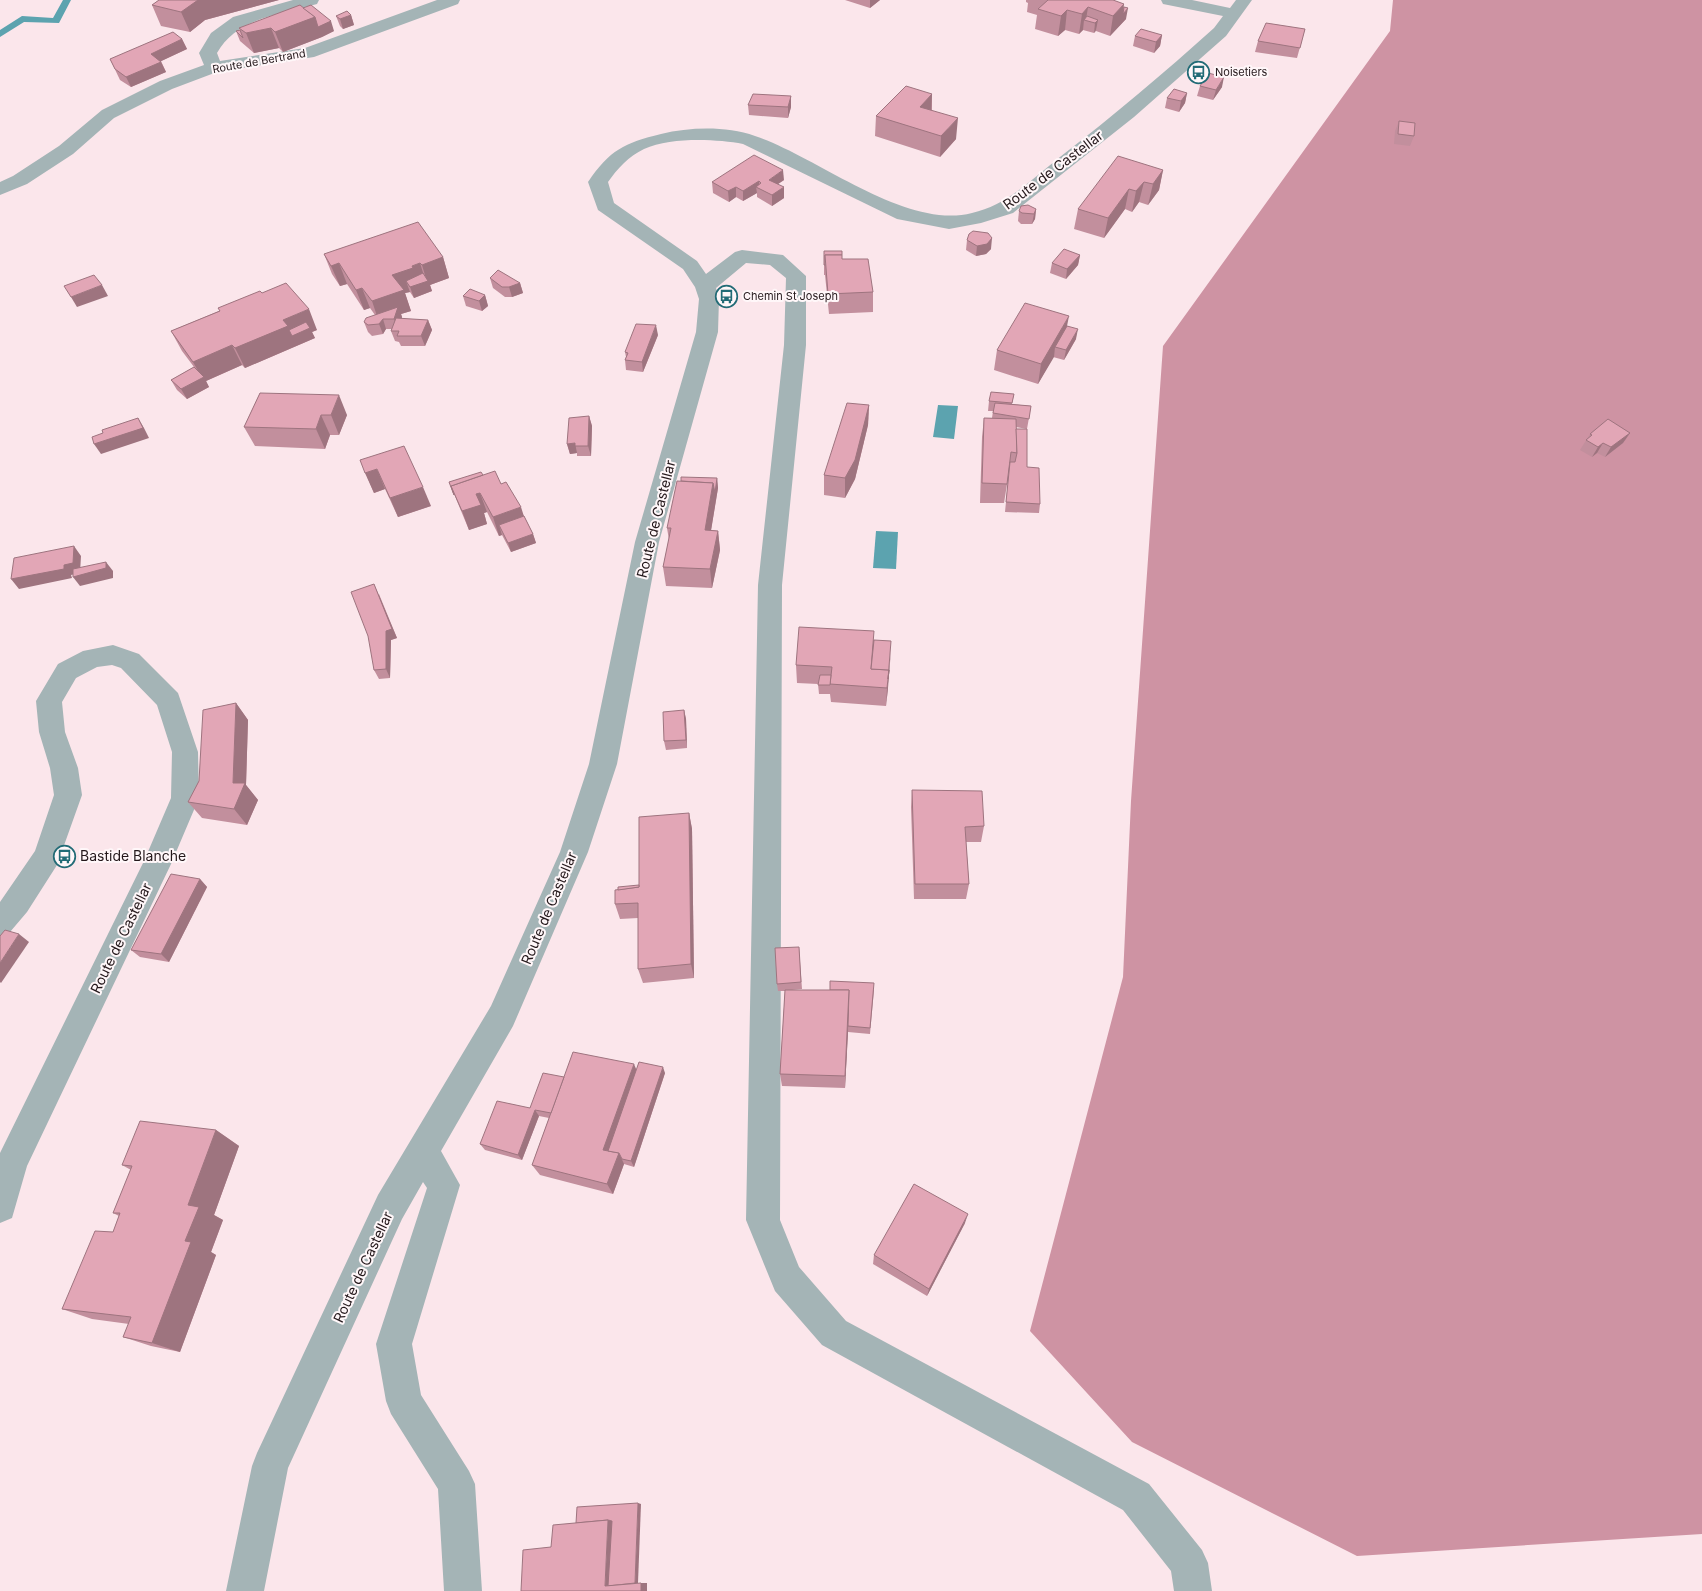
<svg xmlns="http://www.w3.org/2000/svg" width="1702" height="1591" font-family="Inter,sans-serif">
	<style>
		.forest { fill: #ce93a3 }
		.water { fill: #5ca3af }
		.lines { fill: none; stroke-linecap: round; stroke-linejoin: round }
		.stream { fill: #5ca3af; fill-rule: evenodd }
		.minor { fill: #a4b4b6; fill-rule: evenodd }
		.wall { fill: #c28f9d }
		.shaded-wall { fill: #9e747f }
		.building { fill: #e2a6b6; stroke: #9e747f }
		.labels { text-anchor: middle; stroke-width: 4; stroke-linejoin: round; paint-order: stroke }
		.far-street-label { font-size: 11px; fill: #24181b; stroke: #fff7f9 }
		.far-poi-label { font-size: 11px; fill: #24181b; stroke: #fff7f9; text-anchor: start }
		.street-label { font-size: 14px; fill: #24181b; stroke: #fff7f9 }
		.poi-label { font-size: 14px; fill: #24181b; stroke: #fff7f9; text-anchor: start }
	</style>
	<rect width="100%" height="100%" fill="#fbe6eb"/>
	<!-- forest -->
	<polygon class="forest" points="1393,0 1702,0 1702,1534 1357,1556 1132,1442 1030,1331 1123,977 1131,801 1163,346 1390,31"/>
	<!-- water -->
	<g class="water">
		<polygon points="938,405 958,406 954,439 933,437"/>
		<polygon points="876,531 898,532 896,569 873,568"/>
	</g>
	<g class="lines">
		<!-- stream -->
		<polygon class="stream" points="63,0 71,0 59,23 24,22 0,37 0,30 22,16 53,18"/>
		<!-- minor -->
		<g class="minor">
			<path d="M 293,0 L 319,0 L 317,4 C 281,14 236,18 217,53 L 220,61 L 305,48 L 437,0 L 460,0 L 458,4 L 314,57 L 217,72 L 172,89 L 114,118 L 73,154 L 27,184 L 0,195 L 0,182 L 13,176 L 59,146 L 102,110 L 160,81 L 204,65 L 199,53 L 211,33 L 233,17 Z"/>
			<path d="M 1161,0 L 1192,0 L 1230,8 L 1236,0 L 1252,0 L 1226,36 L 1134,117 L 1013,213 L 981,223 L 949,229 L 897,219 L 743,144 C 716,139 671,137 644,149 C 629,156 617,169 608,182 L 614,203 L 697,261 L 706,274 L 735,252 L 742,250 L 783,255 L 806,276 L 806,345 L 782,585 L 780,1220 L 799,1267 L 846,1321 L 1149,1484 L 1202,1550 L 1208,1563 L 1212,1591 L 1174,1591 L 1171,1571 L 1123,1510 L 822,1345 L 775,1291 L 746,1220 L 758,585 L 784,345 L 786,278 L 770,265 L 746,263 L 716,288 L 719,299 L 718,332 L 659,542 L 617,764 L 588,852 L 513,1026 L 441,1151 L 460,1185 L 412,1344 L 421,1395 L 469,1471 L 475,1484 L 482,1591 L 444,1591 L 438,1489 L 391,1414 L 386,1401 L 376,1344 L 427,1188 L 423,1182 L 402,1219 L 288,1468 L 264,1591 L 226,1591 L 252,1466 L 257,1453 L 378,1195 L 491,1006 L 560,852 L 589,764 L 635,542 L 696,332 L 699,299 L 695,287 L 683,269 L 598,210 L 588,182 C 610,150 624,143 661,134 C 691,127 726,126 755,136 C 818,157 905,230 972,213 C 1007,205 1032,179 1060,157 C 1113,116 1164,73 1214,28 L 1223,16 L 1163,4 Z"/>
			<polygon points="113,645 139,654 178,693 198,752 199,798 171,864 27,1166 12,1218 0,1223 0,1153 144,861 171,798 172,752 157,705 121,668 112,665 97,667 76,678 62,702 65,732 78,768 82,795 57,865 27,912 10,932 0,936 0,902 35,851 54,795 50,768 39,732 36,701 58,664 83,651"/>
		</g>
	</g>
	<!-- wall -->
	<g class="wall">
		<polygon points="159,0 279,0 205,20 190,32 161,26 152,5"/>
		<polygon points="845,0 880,0 870,8"/>
		<polygon points="1026,0 1113,0 1124,7 1126,19 1110,36 1096,31 1094,33 1083,30 1079,34 1065,30 1058,36 1035,29 1037,15 1027,12 1028,3 1026,2"/>
		<polygon points="351,15 354,25 343,29 340,26 336,16"/>
		<polygon points="239,28 334,31 322,37 283,52 279,48 254,53 240,41 236,31 240,30"/>
		<polygon points="1305,29 1297,58 1255,52 1258,41"/>
		<polygon points="1162,35 1160,46 1154,53 1133,46 1135,36"/>
		<polygon points="182,39 187,49 161,61 166,72 131,87 120,80 110,59"/>
		<polygon points="1200,86 1222,87 1213,100 1197,96"/>
		<polygon points="1187,93 1185,103 1179,112 1165,108 1167,98"/>
		<polygon points="932,94 932,110 956,139 940,157 875,136 876,116"/>
		<polygon points="791,96 791,107 788,118 749,115 748,105"/>
		<polygon points="1399,121 1414,136 1410,146 1394,144 1395,131"/>
		<polygon points="1163,170 1159,190 1148,205 1139,202 1132,212 1125,209 1104,238 1074,229 1078,209"/>
		<polygon points="784,180 778,184 784,198 772,206 757,197 757,193 743,201 736,197 729,202 713,193 712,182"/>
		<polygon points="1036,209 1035,219 1032,224 1021,224 1018,221 1019,211"/>
		<polygon points="967,240 991,249 986,254 976,256 966,250"/>
		<polygon points="324,254 443,257 449,278 430,285 432,291 414,298 410,292 405,293 411,311 401,314 402,317 402,319 428,320 432,330 425,346 401,346 399,342 395,341 391,331 392,329 386,329 383,334 372,336 368,332 364,322 375,315 370,308 364,310 347,284 340,286 332,274"/>
		<polygon points="1080,255 1078,265 1066,279 1050,273 1052,263"/>
		<polygon points="842,259 873,292 873,312 829,314 825,275 824,275 824,265"/>
		<polygon points="490,278 520,283 523,293 512,297 505,297 493,288"/>
		<polygon points="262,293 317,330 312,332 315,338 245,368 242,365 206,381 209,387 187,399 177,390 171,380 194,367 182,351 171,331"/>
		<polygon points="485,295 488,306 482,311 466,306 463,296"/>
		<polygon points="1067,326 1076,339 1064,360 1053,357 1038,384 994,370 997,350"/>
		<polygon points="658,335 643,372 626,370 625,360 626,357 625,352"/>
		<polygon points="260,393 347,415 339,435 330,435 325,449 255,446 244,427"/>
		<polygon points="1014,394 1012,404 1031,406 1027,429 1016,427 1027,467 1040,504 1039,513 1005,512 1009,472 1004,503 980,503 982,437 984,418 992,418 993,411 988,411 989,401"/>
		<polygon points="869,405 868,425 855,479 845,498 824,495 824,475"/>
		<polygon points="589,416 592,426 591,456 577,456 577,453 570,454 567,444"/>
		<polygon points="1630,433 1623,443 1605,457 1597,453 1592,457 1580,450 1590,434"/>
		<polygon points="360,460 431,506 398,517 385,489 374,493"/>
		<polygon points="483,475 501,484 524,516 533,534 536,543 511,552 502,535 499,536 487,512 484,513 487,524 469,530 449,482"/>
		<polygon points="717,478 718,488 711,530 718,531 720,550 712,588 666,586 663,567 669,540 667,528 681,481"/>
		<polygon points="379,594 397,638 391,640 390,678 379,679 374,670"/>
		<polygon points="856,630 874,640 888,688 886,706 831,702 830,694 819,694 818,684 797,683 796,665"/>
		<polygon points="236,703 248,720 246,785 258,800 247,825 202,818 188,802 199,781"/>
		<polygon points="684,710 686,719 687,748 666,750 664,741"/>
		<polygon points="912,790 984,826 981,842 966,842 969,884 966,899 914,899 911,807"/>
		<polygon points="689,813 692,829 694,978 643,983 638,969 638,918 620,919 615,904 639,885"/>
		<polygon points="200,879 207,887 169,962 140,957 131,950"/>
		<polygon points="799,947 802,989 792,990 874,990 870,1034 848,1032 845,1088 782,1086 780,1074 785,991 778,991 777,984"/>
		<polygon points="636,1070 665,1073 634,1167 624,1164 613,1194 540,1175 532,1165 549,1118 539,1116 522,1160 485,1150 480,1144 530,1108 564,1077"/>
		<polygon points="216,1130 239,1146 214,1215 223,1220 211,1252 216,1255 180,1352 151,1346 123,1337 129,1324 92,1319 62,1309 113,1232 119,1216 113,1213 131,1170 122,1165"/>
		<polygon points="965,1223 927,1296 873,1264 874,1255"/>
	</g>
	<!-- shaded-wall -->
	<g class="shaded-wall">
		<polygon points="197,0 279,0 205,20 190,32 181,12"/>
		<polygon points="870,0 880,0 870,8"/>
		<polygon points="1124,4 1123,14 1128,8 1126,19 1110,36 1113,16"/>
		<polygon points="1088,7 1086,20 1084,20 1083,30 1079,34 1082,14"/>
		<polygon points="1067,10 1065,30 1058,36 1061,16"/>
		<polygon points="351,15 354,25 343,29 340,19"/>
		<polygon points="315,17 331,21 334,31 322,37 283,52 275,32 271,28 279,48 254,53 246,33"/>
		<polygon points="1098,20 1096,30 1094,33 1095,23"/>
		<polygon points="1162,35 1160,46 1154,53 1156,42"/>
		<polygon points="182,39 187,49 155,64 151,54"/>
		<polygon points="161,62 166,72 131,87 126,77"/>
		<polygon points="1224,77 1222,87 1213,100 1216,90"/>
		<polygon points="1187,93 1185,103 1179,112 1181,101"/>
		<polygon points="932,94 931,115 920,107"/>
		<polygon points="791,96 791,107 788,118 788,107"/>
		<polygon points="958,118 956,139 940,157 941,136"/>
		<polygon points="783,170 784,180 769,190 769,180"/>
		<polygon points="1163,170 1159,190 1148,205 1153,184"/>
		<polygon points="759,181 759,188 756,187 757,193 743,201 743,191"/>
		<polygon points="1144,182 1139,202 1132,212 1136,191"/>
		<polygon points="736,187 736,197 729,202 728,191"/>
		<polygon points="784,187 784,198 772,206 772,195"/>
		<polygon points="1129,189 1125,209 1104,238 1108,218"/>
		<polygon points="1036,209 1035,219 1032,224 1034,214"/>
		<polygon points="992,238 991,249 986,254 976,256 977,246"/>
		<polygon points="1080,255 1078,265 1066,279 1067,269"/>
		<polygon points="443,257 449,278 430,285 432,291 414,298 410,287 406,281 410,292 405,293 411,311 401,314 402,317 398,330 394,319 383,319 386,329 383,334 379,324 379,322 372,301 392,275 420,263 426,282 427,282 422,265"/>
		<polygon points="339,263 347,284 340,286 331,266"/>
		<polygon points="520,283 523,293 512,297 509,287"/>
		<polygon points="102,285 108,296 77,307 71,297"/>
		<polygon points="362,288 370,308 364,310 356,290"/>
		<polygon points="485,295 488,306 482,311 479,301"/>
		<polygon points="309,309 317,330 312,332 315,338 245,368 235,348 283,320"/>
		<polygon points="1069,316 1065,336 1055,347 1054,357 1038,384 1041,364"/>
		<polygon points="428,320 432,330 425,346 421,336"/>
		<polygon points="656,325 658,335 643,372 642,362"/>
		<polygon points="1078,329 1076,339 1064,360 1066,350"/>
		<polygon points="232,345 242,365 206,381 209,387 187,399 181,389 202,378 193,362"/>
		<polygon points="339,395 347,415 339,435 331,415"/>
		<polygon points="869,405 868,425 855,479 845,498 845,478"/>
		<polygon points="321,415 330,435 325,449 316,429"/>
		<polygon points="589,416 592,426 591,456 588,446"/>
		<polygon points="138,418 144,428 149,438 101,454 94,444"/>
		<polygon points="1630,433 1623,443 1605,457 1611,447"/>
		<polygon points="575,443 577,453 570,454 567,444"/>
		<polygon points="1603,443 1597,453 1592,457 1598,447"/>
		<polygon points="377,469 385,489 374,493 365,473"/>
		<polygon points="717,478 718,488 708,549 705,530 713,483"/>
		<polygon points="423,487 431,506 398,517 390,498"/>
		<polygon points="480,493 487,512 484,513 487,524 469,530 462,511 455,495"/>
		<polygon points="521,507 527,526 499,525 502,535 499,536 493,517"/>
		<polygon points="718,531 720,550 712,588 710,569"/>
		<polygon points="533,534 536,543 511,552 508,543"/>
		<polygon points="74,546 81,556 80,573 71,575 72,578 19,589 11,579 64,565"/>
		<polygon points="106,562 113,571 113,578 80,586 73,577"/>
		<polygon points="374,584 397,638 391,640 390,678 386,669"/>
		<polygon points="891,650 888,688 886,706 887,688"/>
		<polygon points="236,703 248,720 246,785 258,800 247,825 234,809 233,783"/>
		<polygon points="684,710 686,719 687,748 686,740"/>
		<polygon points="689,813 692,829 694,978 691,964"/>
		<polygon points="200,879 207,887 169,962 161,954"/>
		<polygon points="19,934 29,942 1,983 0,982 0,963"/>
		<polygon points="849,990 848,1032 845,1088 845,1076"/>
		<polygon points="634,1064 639,1076 611,1156 603,1150"/>
		<polygon points="663,1067 665,1073 634,1167 631,1161"/>
		<polygon points="535,1110 539,1116 522,1160 518,1155"/>
		<polygon points="216,1130 239,1146 214,1215 223,1220 211,1252 216,1255 180,1352 152,1343 185,1241 188,1205"/>
		<polygon points="619,1153 624,1164 613,1194 607,1184"/>
		<polygon points="968,1214 965,1223 927,1296 929,1289"/>
		<polygon points="638,1503 641,1504 638,1583 635,1583"/>
		<polygon points="608,1520 615,1522 612,1586 605,1586"/>
		<rect x="641" y="1583" width="6" height="8"/>
	</g>
	<!-- building -->
	<g class="building">
		<polygon points="159,0 198,0 181,12 152,5"/>
		<polygon points="1048,0 1113,0 1124,4 1113,16 1088,7 1082,14 1067,10 1061,16 1038,9"/>
		<polygon points="300,5 315,17 275,32 271,28 246,33 239,28"/>
		<polygon points="311,5 331,21 318,27 315,17 303,8"/>
		<polygon points="1124,7 1128,8 1123,14"/>
		<polygon points="347,11 351,15 340,19 336,16"/>
		<polygon points="1087,16 1098,20 1095,23 1084,20"/>
		<polygon points="1266,23 1305,29 1300,48 1258,41"/>
		<polygon points="1141,29 1162,35 1156,42 1135,36"/>
		<polygon points="240,30 243,38 236,31"/>
		<polygon points="173,32 182,39 151,54 161,62 126,77 115,69 110,59"/>
		<polygon points="1208,73 1224,77 1216,90 1200,86"/>
		<polygon points="906,86 932,94 920,107 958,118 941,136 876,116"/>
		<polygon points="1174,89 1187,93 1181,101 1167,98"/>
		<polygon points="753,94 791,96 788,107 748,105"/>
		<polygon points="1399,121 1415,123 1414,136 1398,134"/>
		<polygon points="754,155 783,170 769,180 784,187 772,195 756,187 761,183 759,181 743,191 736,187 728,191 712,182"/>
		<polygon points="1118,156 1163,170 1153,184 1144,182 1136,191 1129,189 1108,218 1078,209"/>
		<polygon points="1028,205 1036,209 1034,214 1022,213 1019,211 1021,206"/>
		<polygon points="418,222 443,257 422,265 420,263 412,266 413,268 392,275 404,290 372,301 362,288 356,290 339,263 331,266 324,254"/>
		<polygon points="973,231 988,233 992,238 987,244 977,246 967,240 969,234"/>
		<polygon points="1064,249 1080,255 1067,269 1052,263"/>
		<polygon points="824,251 842,251 842,255 825,255 825,265 824,265"/>
		<polygon points="825,255 842,255 842,259 868,259 873,292 828,294"/>
		<polygon points="498,270 520,283 509,287 502,287 490,278"/>
		<polygon points="423,273 428,281 410,287 406,281"/>
		<polygon points="94,275 102,285 71,297 64,286"/>
		<polygon points="286,283 309,309 283,320 288,326 235,348 232,345 193,362 171,331 220,311 218,308 260,291 262,293"/>
		<polygon points="470,289 485,295 479,301 463,296"/>
		<polygon points="1025,303 1069,316 1041,364 997,350"/>
		<polygon points="398,307 394,319 383,319 379,324 368,325 364,322 366,318"/>
		<polygon points="396,318 428,320 421,336 397,336 399,331 391,331"/>
		<polygon points="306,322 310,328 292,336 289,330"/>
		<polygon points="636,324 656,325 642,362 625,360 628,353 625,352"/>
		<polygon points="1067,326 1078,329 1066,350 1055,347"/>
		<polygon points="194,367 204,377 181,389 171,380"/>
		<polygon points="991,392 1014,394 1012,403 989,401"/>
		<polygon points="260,393 339,395 331,415 321,415 316,429 244,427"/>
		<polygon points="847,403 869,405 855,460 845,478 824,475"/>
		<polygon points="995,403 1031,406 1029,419 993,413"/>
		<polygon points="589,416 588,446 575,446 575,443 567,444 569,418"/>
		<polygon points="138,418 143,428 94,444 92,437 103,433 102,430"/>
		<polygon points="984,418 1016,419 1017,453 1011,452 1007,484 982,483"/>
		<polygon points="1608,419 1630,433 1611,447 1603,443 1598,447 1586,440 1592,435 1590,434"/>
		<polygon points="1016,429 1027,429 1027,467 1039,468 1040,504 1006,502 1010,462 1015,462 1017,453"/>
		<polygon points="404,446 423,487 390,498 377,469 365,473 360,460"/>
		<polygon points="495,471 501,484 506,482 521,507 493,517 480,493 476,494 481,505 462,511 451,486"/>
		<polygon points="481,472 483,475 451,486 454,495 449,482"/>
		<polygon points="681,477 717,478 715,493 713,483 681,481"/>
		<polygon points="677,481 713,483 705,530 718,531 710,569 663,567 671,528 667,528"/>
		<polygon points="524,516 533,534 508,543 499,525"/>
		<polygon points="74,546 73,563 64,565 64,569 11,579 14,558"/>
		<polygon points="106,562 106,568 73,577 73,569"/>
		<polygon points="374,584 392,629 386,631 386,669 374,670 368,636 351,592"/>
		<polygon points="799,627 874,631 871,669 889,670 887,688 830,684 832,667 796,665"/>
		<polygon points="874,640 891,641 888,679 889,670 871,669"/>
		<polygon points="820,675 831,675 830,685 818,685"/>
		<polygon points="236,703 233,783 245,783 234,809 188,802 199,781 203,710"/>
		<polygon points="684,710 686,740 664,741 663,712"/>
		<polygon points="912,790 982,791 984,826 965,827 969,884 915,884"/>
		<polygon points="689,813 691,964 638,969 638,903 615,904 615,890 639,887 639,817"/>
		<polygon points="171,874 200,879 161,954 131,950"/>
		<polygon points="639,885 639,887 618,890 618,887"/>
		<polygon points="5,930 19,934 0,963 0,936"/>
		<polygon points="799,947 801,982 777,984 775,948"/>
		<polygon points="830,981 874,983 870,1028 848,1026 849,990 830,990"/>
		<polygon points="785,990 849,990 845,1076 780,1074"/>
		<polygon points="573,1052 634,1064 603,1150 619,1153 607,1184 532,1165"/>
		<polygon points="639,1062 663,1067 631,1161 622,1159 619,1153 608,1151"/>
		<polygon points="543,1073 564,1077 551,1113 535,1110 518,1155 480,1144 497,1101 530,1108"/>
		<polygon points="140,1121 216,1130 188,1205 199,1207 185,1241 191,1242 152,1343 123,1337 131,1317 62,1309 95,1231 113,1232 120,1213 113,1213 132,1166 122,1165"/>
		<polygon points="914,1184 968,1214 929,1289 874,1255"/>
		<polygon points="638,1503 635,1583 608,1586 612,1521 608,1520 576,1523 577,1507"/>
		<polygon points="608,1520 605,1586 641,1583 641,1591 521,1591 523,1550 551,1547 553,1525"/>
	</g>
	<!-- icons -->
	<defs>
		<symbol id="bus-ring" viewBox="-11 -11 22 22"><circle r="9.5" fill="#fff7f9" stroke="#226b76" stroke-width="1.5"/><path d="M-5-6H5V4H4V6H2V4H-2V6H-4V4H-5ZM-3.5-4V0h7V-4ZM-3.5 1.2v1.5H-2V1.2ZM2 1.2v1.5H3.5V1.2Z" fill="#226b76"/></symbol>
	</defs>
	<g fill-rule="evenodd">
		<use href="#bus-ring" x="1186" y="60" width="25" height="25"/>
		<use href="#bus-ring" x="714" y="284" width="25" height="25"/>
		<use href="#bus-ring" x="52" y="844" width="25" height="25"/>
	</g>
	<g class="labels">
		<!-- far-street labels -->
		<g class="far-street-label">
			<text transform="translate(259 61) rotate(-10)" y="4">Route de Bertrand</text>
		</g>
		<!-- far-poi labels -->
		<g class="far-poi-label">
			<text x="1215" y="76">Noisetiers</text>
			<text x="743" y="300">Chemin St Joseph</text>
		</g>
		<!-- street labels -->
		<g class="street-label">
			<text transform="translate(1053 170) rotate(-37)" y="5">Route de Castellar</text>
			<text transform="translate(656 519) rotate(-76)" y="5">Route de Castellar</text>
			<text transform="translate(549 908) rotate(-67)" y="5">Route de Castellar</text>
			<text transform="translate(121 938) rotate(-64)" y="5">Route de Castellar</text>
			<text transform="translate(363 1267) rotate(-65)" y="5">Route de Castellar</text>
		</g>
		<!-- poi labels -->
		<g class="poi-label">
			<text x="80" y="861">Bastide Blanche</text>
		</g>
	</g>
</svg>
